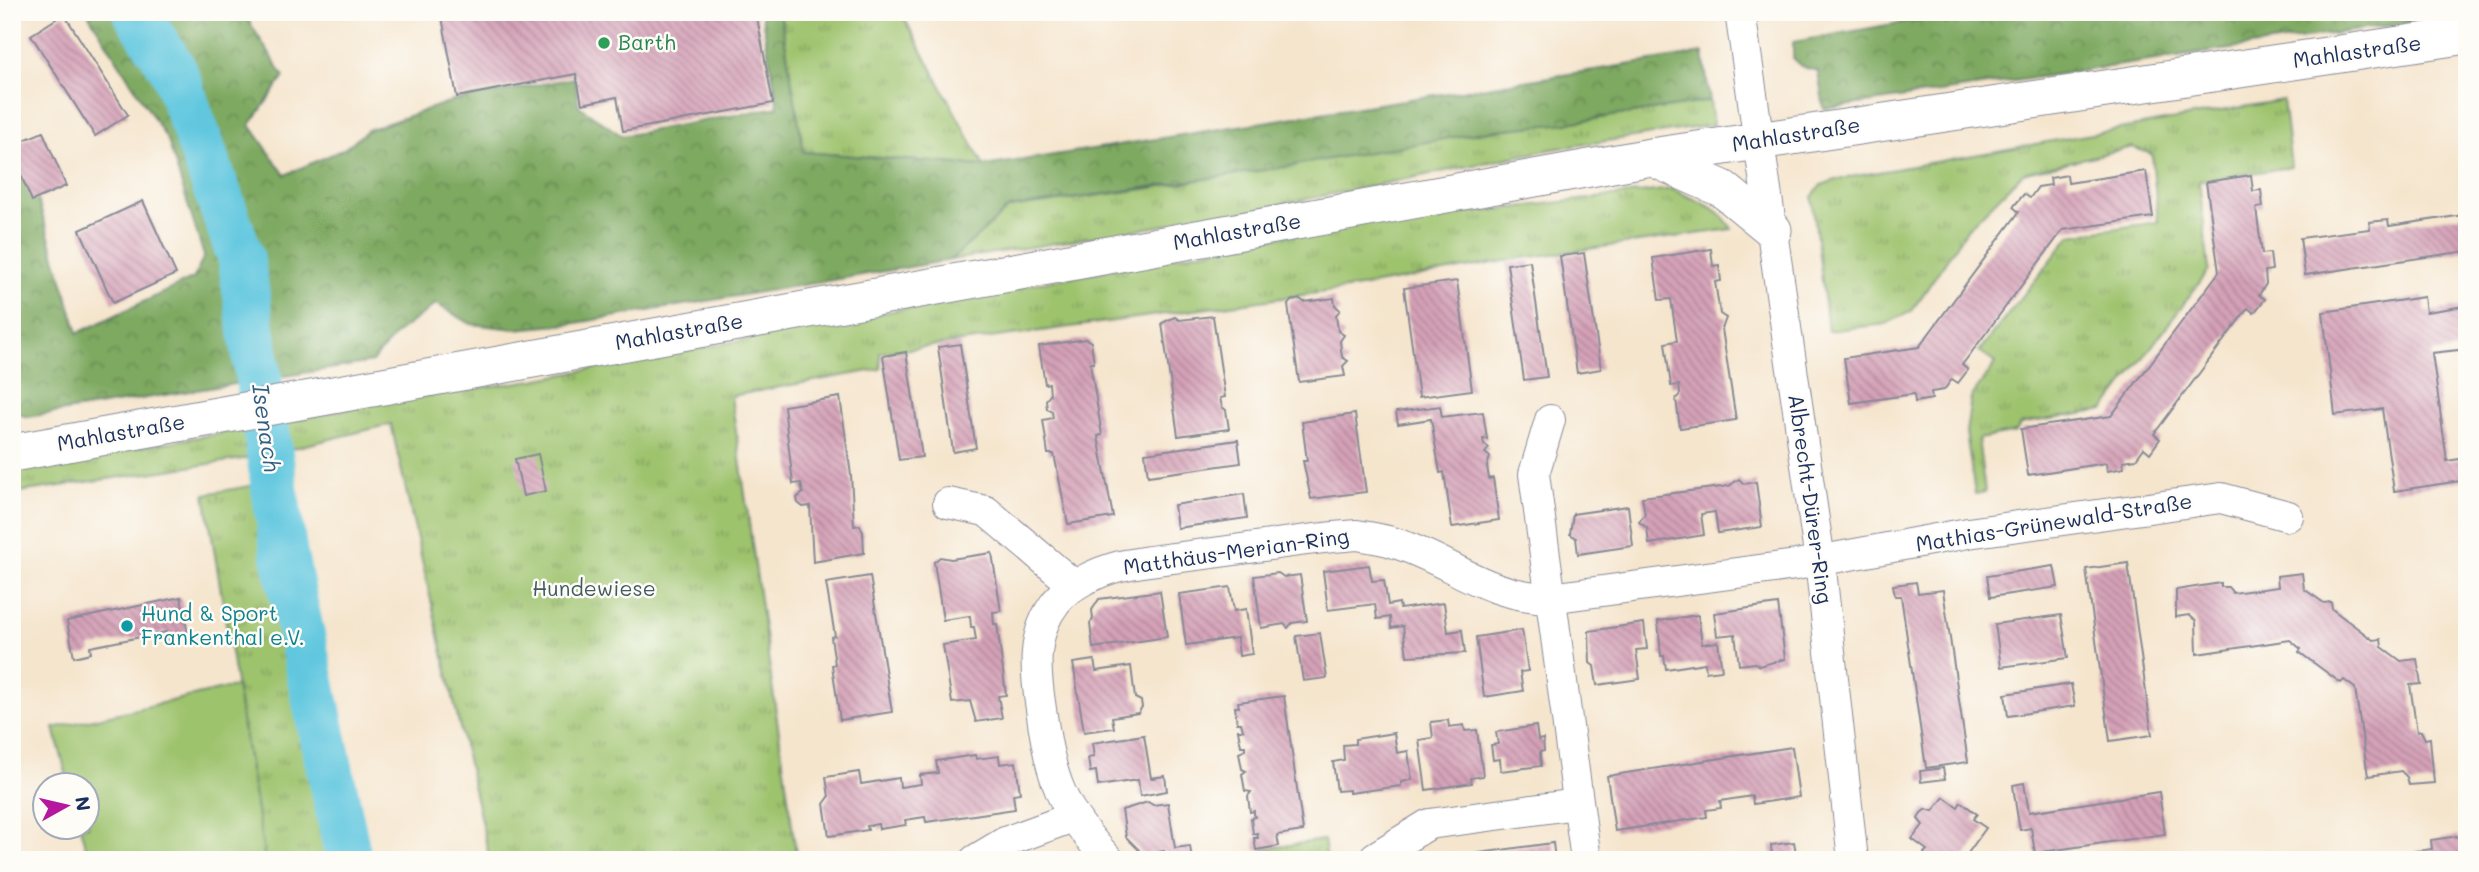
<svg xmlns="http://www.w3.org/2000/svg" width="2479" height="872" font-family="Mali,sans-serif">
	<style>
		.grass { fill: url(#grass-tufts); stroke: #5c7966; stroke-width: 2 }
		.forest { fill: url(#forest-crowns); stroke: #4c6c5f; stroke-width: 2 }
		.garden { fill: #9ec36d; stroke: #5c7966; stroke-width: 2 }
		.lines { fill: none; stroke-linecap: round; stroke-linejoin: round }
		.river { stroke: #61c7df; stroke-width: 47 }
		.building { fill: url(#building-back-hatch) }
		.minor-casing { stroke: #888a96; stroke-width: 32 }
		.tertiary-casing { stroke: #888a96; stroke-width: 39 }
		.minor { stroke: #fff; stroke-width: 30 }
		.tertiary { stroke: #fff; stroke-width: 37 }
		.leisure-dot { fill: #2e9e5b; stroke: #fdfcf7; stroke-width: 2.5 }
		.culture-dot { fill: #0f9aa8; stroke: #fdfcf7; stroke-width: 2.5 }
		.labels { text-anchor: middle; stroke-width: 5; stroke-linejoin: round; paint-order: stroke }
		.leisure-label { font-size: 21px; fill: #27864d; stroke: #fdfcf7; text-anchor: start }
		.street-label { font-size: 21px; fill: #1b2f5e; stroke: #fdfcf7 }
		.park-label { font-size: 21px; fill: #425b62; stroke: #fdfcf7 }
		.culture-label { font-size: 21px; fill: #0d838f; stroke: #fdfcf7; text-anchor: start }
		.water-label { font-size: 23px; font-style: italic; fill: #305d85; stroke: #fdfcf7 }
	</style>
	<defs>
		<pattern id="grass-tufts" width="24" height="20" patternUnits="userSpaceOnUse" patternTransform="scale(1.75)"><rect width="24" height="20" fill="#9ec36d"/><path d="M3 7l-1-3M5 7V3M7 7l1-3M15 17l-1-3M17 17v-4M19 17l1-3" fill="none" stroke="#809f5d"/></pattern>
		<pattern id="forest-crowns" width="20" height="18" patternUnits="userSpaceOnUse" patternTransform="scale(1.75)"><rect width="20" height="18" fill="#7ea960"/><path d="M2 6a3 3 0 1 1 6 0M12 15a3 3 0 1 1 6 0" fill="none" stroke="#668a52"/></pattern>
		<pattern id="building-back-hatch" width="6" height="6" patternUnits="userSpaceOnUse" patternTransform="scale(1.75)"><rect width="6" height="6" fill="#d5a1b7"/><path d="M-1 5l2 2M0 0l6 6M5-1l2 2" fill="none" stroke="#ac8498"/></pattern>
	</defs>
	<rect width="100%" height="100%" fill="#fdfcf7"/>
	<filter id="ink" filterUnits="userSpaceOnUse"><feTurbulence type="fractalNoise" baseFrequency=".0143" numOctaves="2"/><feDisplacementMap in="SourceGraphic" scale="14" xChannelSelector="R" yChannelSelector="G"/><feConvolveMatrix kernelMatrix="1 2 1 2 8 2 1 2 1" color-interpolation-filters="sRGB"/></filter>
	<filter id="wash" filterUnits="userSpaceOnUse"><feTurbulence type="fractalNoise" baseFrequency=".00686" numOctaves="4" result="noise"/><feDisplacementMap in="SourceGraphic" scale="28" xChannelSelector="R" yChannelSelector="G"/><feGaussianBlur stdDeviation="1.57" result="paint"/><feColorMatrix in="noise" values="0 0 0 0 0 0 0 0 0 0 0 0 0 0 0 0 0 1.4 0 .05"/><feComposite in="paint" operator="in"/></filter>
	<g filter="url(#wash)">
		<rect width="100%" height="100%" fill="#f5e5cd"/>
		<!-- grass -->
		<g class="grass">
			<polygon points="780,12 901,12 984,166 803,152"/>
			<polygon points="2283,100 2291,167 2199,181 2209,270 2104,410 2020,424 2016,432 1978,439 1985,492 1975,494 1966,432 1971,398 1996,363 1979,351 2071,235 2158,222 2152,154 2132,147 2023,173 1968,228 1912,311 1886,324 1828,331 1812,197 1821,185 1839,179"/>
			<polygon points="1710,101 1713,125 1553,149 1234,214 951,260 1009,208 1145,189 1495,130 1567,123"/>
			<path d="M 1672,189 C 1697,202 1717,204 1732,229 L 1516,259 L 1354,288 L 880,353 L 881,369 L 731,396 L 797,860 L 490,860 L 391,424 L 278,452 L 274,424 L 386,401 L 534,380 L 1377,218 L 1485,211 Z"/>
			<polygon points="251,428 257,457 12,493 12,469"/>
			<polygon points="284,480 363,860 265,860 205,494"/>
			<polygon points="1324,840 1327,860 1264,860 1263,849"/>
		</g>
		<!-- forest -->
		<g class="forest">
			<polygon points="87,12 243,12 284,77 250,125 285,175 344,149 368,130 452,101 574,78 579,106 622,136 778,107 761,12 780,12 804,152 984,166 1703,53 1710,101 1567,123 1495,130 1279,168 1009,208 951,260 570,324 515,329 471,324 436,304 397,333 372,362 28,417 12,412 12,114 78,333 194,278 204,256 168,141"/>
			<polygon points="1959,12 2467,12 2467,14 1824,109 1818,71 1803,67 1793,58 1793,42"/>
		</g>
		<!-- garden -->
		<polygon class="garden" points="236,686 265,860 89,860 80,827 88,826 88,784 69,784 54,728"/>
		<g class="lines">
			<!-- river -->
			<polyline class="river" points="136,12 174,71 241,258 284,553 349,860"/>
		</g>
		<g id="blocks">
			<!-- building -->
			<g class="building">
				<polygon points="441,12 756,12 773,103 623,131 617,97 582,104 576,74 457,97"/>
				<polygon points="64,14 128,115 95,136 31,35"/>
				<polygon points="43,132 66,186 32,201 12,155 12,145"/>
				<polygon points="2146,171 2153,217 2063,230 1962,365 1968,370 1958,383 1952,379 1944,390 1931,392 1932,399 1915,402 1914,394 1851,403 1844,358 1919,347 2019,212 2013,207 2024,194 2030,198 2038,187 2051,185 2050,178 2067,175 2068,183"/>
				<polygon points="2251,175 2253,191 2261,190 2263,207 2256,208 2262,254 2270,253 2272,270 2265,271 2266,284 2259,295 2265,299 2254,313 2248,308 2154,434 2160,439 2150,453 2144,448 2136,459 2123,461 2124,468 2107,471 2106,463 2028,475 2021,429 2111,416 2219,272 2206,182"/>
				<polygon points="143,201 176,274 113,303 80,230"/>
				<polygon points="2464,215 2467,251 2305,275 2300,238 2370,229 2369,222 2388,220 2389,226"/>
				<polygon points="1711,249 1713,266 1719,265 1721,281 1715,282 1720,314 1726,318 1722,329 1736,420 1680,428 1676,399 1680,394 1679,385 1671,386 1665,343 1677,341 1671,299 1659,300 1653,258"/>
				<polygon points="1584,253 1601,369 1577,373 1560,256"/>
				<polygon points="1530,261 1547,377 1524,380 1507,264"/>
				<polygon points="1457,281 1472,390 1419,397 1404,288"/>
				<polygon points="2424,297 2426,312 2465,306 2467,349 2432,353 2447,461 2466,458 2467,480 2394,491 2382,409 2335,415 2323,312"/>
				<polygon points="1334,298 1335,305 1340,310 1336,315 1338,331 1344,335 1340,341 1342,357 1348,361 1343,366 1345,376 1299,382 1288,305 1291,301 1300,299 1304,302"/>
				<polygon points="1213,316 1225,397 1220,398 1222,407 1226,410 1229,429 1178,436 1162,323 1175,317 1179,320"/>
				<polygon points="1086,339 1091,342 1094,363 1090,363 1102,435 1098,436 1113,517 1068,524 1054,454 1048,454 1043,420 1053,418 1052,411 1047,409 1046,400 1050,395 1049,383 1045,384 1039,346"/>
				<polygon points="960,344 976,448 953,452 938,347"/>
				<polygon points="906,352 922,457 899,460 883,356"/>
				<polygon points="840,397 851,475 854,526 860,525 863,532 864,553 813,562 810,506 803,507 798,503 797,498 803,493 801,483 793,484 784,406"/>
				<polygon points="1440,406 1442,417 1483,412 1487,439 1483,439 1484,444 1489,448 1485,453 1490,457 1487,466 1489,479 1493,478 1499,520 1452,527 1444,472 1440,473 1431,419 1398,424 1396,412"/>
				<polygon points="1355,414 1366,492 1311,499 1303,461 1307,461 1302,422"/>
				<polygon points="1238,440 1241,463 1148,476 1145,453"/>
				<polygon points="538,454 546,491 523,496 515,459"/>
				<polygon points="1739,479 1744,484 1756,482 1762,527 1718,533 1715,512 1701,514 1704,535 1649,544 1647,528 1639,522 1645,514 1642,497 1729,486"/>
				<polygon points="1244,494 1247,518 1177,528 1174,505"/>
				<polygon points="1628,506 1633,546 1578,554 1576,538 1570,534 1573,514"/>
				<polygon points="992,553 1001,611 993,612 994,624 997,624 1006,695 998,696 1002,718 976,722 970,701 952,703 943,645 976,640 974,627 971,627 970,616 943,620 934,562 940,557 951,559"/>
				<polygon points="2128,563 2152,735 2110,741 2086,569"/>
				<polygon points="1369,565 1372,581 1384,580 1388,605 1399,603 1400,609 1444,603 1448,632 1462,630 1465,653 1407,656 1403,626 1391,628 1390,617 1377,619 1375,604 1328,610 1323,571"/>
				<polygon points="2054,566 2058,587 1990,597 1987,576"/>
				<polygon points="1278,573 1284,577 1300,575 1307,621 1292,623 1288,628 1284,624 1261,628 1254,576"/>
				<polygon points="2302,573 2304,589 2324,603 2331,602 2332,609 2373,640 2381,639 2382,647 2401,661 2417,659 2421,684 2410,685 2417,732 2421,731 2425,739 2430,738 2434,783 2409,785 2407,777 2401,771 2368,776 2355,688 2344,680 2341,683 2299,652 2301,649 2290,640 2197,654 2196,621 2189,615 2176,617 2176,590 2221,583 2221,587 2228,587 2233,593 2278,587 2277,576"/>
				<polygon points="870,576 892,712 840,720 832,665 835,664 831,637 835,636 826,583"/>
				<polygon points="1916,582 1918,593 1943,590 1968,762 1926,768 1901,596 1895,596 1893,585"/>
				<polygon points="1230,587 1234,611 1246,609 1252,654 1239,656 1237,638 1186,645 1179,594"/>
				<polygon points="1160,591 1167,637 1093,648 1090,623 1093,619 1092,610 1099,599"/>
				<polygon points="181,597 189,640 169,644 166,632 90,647 91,653 74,657 67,621"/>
				<polygon points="1778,604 1785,659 1759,666 1755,663 1739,665 1735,634 1717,636 1714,613"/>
				<polygon points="1698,615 1702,644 1718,642 1722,670 1706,672 1705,663 1666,669 1664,656 1661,656 1658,621"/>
				<polygon points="2061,615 2068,658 2001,667 1995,624"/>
				<polygon points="1644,623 1647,649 1636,650 1640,679 1597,685 1594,666 1590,663 1589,631"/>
				<polygon points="1522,630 1528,671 1520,672 1523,691 1484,697 1476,637"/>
				<polygon points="1320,633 1327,678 1303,681 1296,636"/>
				<polygon points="1094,660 1096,671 1131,666 1135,698 1141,701 1142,707 1138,713 1112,717 1114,728 1084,732 1073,663"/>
				<polygon points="2071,684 2075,706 2008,716 2005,694"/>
				<polygon points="1284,696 1303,831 1277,835 1279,846 1256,850 1254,838 1258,838 1257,833 1253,834 1251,818 1255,817 1254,814 1254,811 1250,812 1248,796 1251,792 1245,791 1242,774 1246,771 1242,769 1239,753 1245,750 1245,746 1241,746 1238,730 1243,730 1241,723 1237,723 1235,707 1239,707 1238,702"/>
				<polygon points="1448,720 1449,727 1464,725 1465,731 1477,730 1483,776 1471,778 1472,783 1426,790 1419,740 1433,738 1431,722"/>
				<polygon points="1536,726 1538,740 1543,739 1544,751 1540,752 1541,766 1501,771 1500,759 1493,760 1491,745 1498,744 1496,732"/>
				<polygon points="1394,733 1397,753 1408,751 1412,780 1401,782 1401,786 1349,793 1349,790 1337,791 1333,762 1344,760 1343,745 1355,744 1355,739"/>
				<polygon points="1144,735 1151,778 1165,776 1167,791 1140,796 1138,780 1098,786 1096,771 1090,772 1088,758 1094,757 1092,743"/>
				<polygon points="1792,747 1799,797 1753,804 1752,796 1720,801 1721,808 1706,810 1707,817 1615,831 1607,776"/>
				<polygon points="975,755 976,759 999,756 1000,764 1016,762 1020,793 1013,794 1015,809 926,822 925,817 905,820 906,825 879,829 878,824 867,826 868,830 829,836 824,804 829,797 826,777 859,772 861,784 899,778 900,787 921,784 920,775 938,773 936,761"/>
				<polygon points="1943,768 1945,779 1921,782 1920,771"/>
				<polygon points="2024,783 2029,812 2159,792 2165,834 2035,853 2031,828 2020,830 2016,807 2013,785"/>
				<polygon points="1944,797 1958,807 1961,802 1977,814 1973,819 1986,828 1963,860 1925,860 1924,853 1927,850 1912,839 1923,825 1918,819 1921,813 1926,809 1933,811"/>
				<polygon points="1148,802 1153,805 1168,803 1175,848 1190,846 1192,860 1166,860 1164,851 1144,855 1126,837 1122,810"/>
				<polygon points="2459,836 2460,845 2467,844 2467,860 2417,860 2416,851 2432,849 2431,840"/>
				<polygon points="1794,842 1796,853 1772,856 1771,845"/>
				<polygon points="1553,843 1555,860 1449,860 1449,857"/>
				<polygon points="888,853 889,860 855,860 854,858"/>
			</g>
		</g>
	</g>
	<g filter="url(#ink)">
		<use href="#blocks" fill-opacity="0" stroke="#888a96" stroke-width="2"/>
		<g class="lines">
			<defs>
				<g id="minor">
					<polyline points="1740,12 1820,561 1853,860"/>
					<polyline points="1550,420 1534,474 1586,860"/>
					<polyline points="948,503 986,511 1074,585"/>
					<polyline points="1375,857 1429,824 1577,804"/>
					<polyline points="975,860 1005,842 1073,817"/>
					<path d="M 1109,860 C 1060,808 1051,779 1041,709 C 1035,671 1031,634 1056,602 C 1071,584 1097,572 1120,566 C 1153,559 1187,557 1220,552 C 1266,546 1311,538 1357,535 C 1370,537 1383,539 1395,543 C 1452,561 1484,596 1550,598 L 1796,565 L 1968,533 L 2221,498 L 2288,516"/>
				</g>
				<g id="tertiary">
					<polyline points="1651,157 1723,189 1773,230"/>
					<polyline points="12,453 1651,157 2467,35"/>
				</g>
			</defs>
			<!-- minor casing -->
			<use href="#minor" class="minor-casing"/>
			<!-- tertiary casing -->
			<use href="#tertiary" class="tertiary-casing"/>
			<!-- minor -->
			<use href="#minor" class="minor"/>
			<!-- tertiary -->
			<use href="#tertiary" class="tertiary"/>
		</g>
	</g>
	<!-- markers -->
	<circle class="leisure-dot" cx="604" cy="43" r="7"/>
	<circle class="culture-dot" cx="127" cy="626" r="7"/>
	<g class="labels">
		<!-- leisure labels -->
		<g class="leisure-label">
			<text x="618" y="50">Barth</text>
		</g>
		<!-- street labels -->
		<g class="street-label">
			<text transform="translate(2357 52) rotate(-8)" y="7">Mahlastraße</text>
			<text transform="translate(1796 135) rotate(-9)" y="7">Mahlastraße</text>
			<text transform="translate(1237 232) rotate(-10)" y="7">Mahlastraße</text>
			<text transform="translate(679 332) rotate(-10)" y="7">Mahlastraße</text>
			<text transform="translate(121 433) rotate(-10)" y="7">Mahlastraße</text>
			<text transform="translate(1810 499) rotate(82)" y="7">Albrecht-Dürer-Ring</text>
			<text transform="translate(2054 523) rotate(-9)" y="7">Mathias-Grünewald-Straße</text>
			<text transform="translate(1236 552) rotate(-8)" y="7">Matthäus-Merian-Ring</text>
		</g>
		<!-- park labels -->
		<g class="park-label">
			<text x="594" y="596">Hundewiese</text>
		</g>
		<!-- culture labels -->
		<g class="culture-label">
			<text x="141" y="621">Hund &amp; Sport<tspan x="141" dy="24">Frankenthal e.V.</tspan></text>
		</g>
		<!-- water labels -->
		<g class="water-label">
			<text transform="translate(266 428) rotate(82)" y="8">Isenach</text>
		</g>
	</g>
	<!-- margin -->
	<rect width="2479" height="872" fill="none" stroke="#fdfcf7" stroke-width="42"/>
	<!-- north arrow -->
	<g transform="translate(66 806) rotate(82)"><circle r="33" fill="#fdfcf7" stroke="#a3aaba" stroke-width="2"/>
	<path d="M0-5L12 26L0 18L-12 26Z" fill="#b5179e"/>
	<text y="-10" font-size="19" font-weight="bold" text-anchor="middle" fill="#1b2f5e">N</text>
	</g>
</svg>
